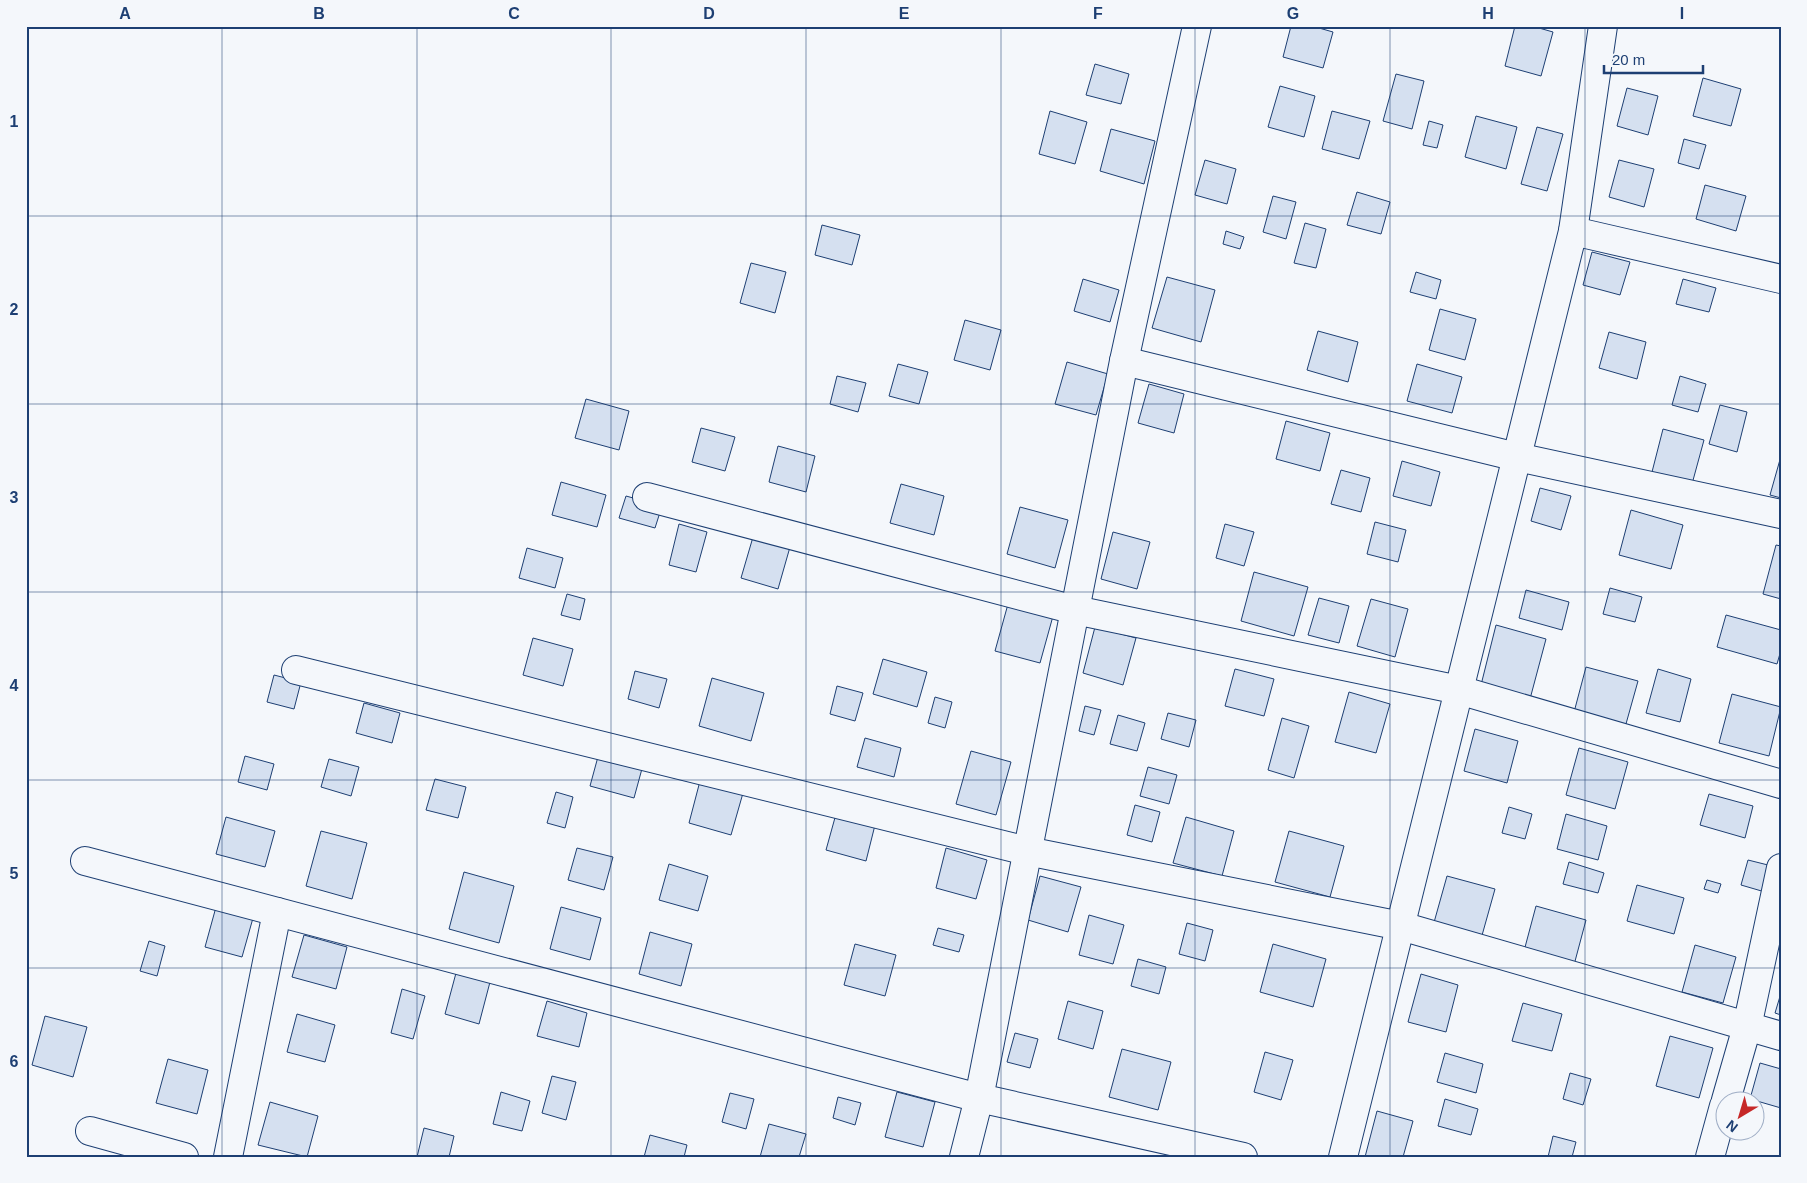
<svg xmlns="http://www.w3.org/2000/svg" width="1807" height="1183" font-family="Helvetica,sans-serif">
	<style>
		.building { fill: #d5e0f0; stroke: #1d3f73 }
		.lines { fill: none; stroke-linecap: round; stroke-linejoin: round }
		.minor-casing { stroke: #1d3f73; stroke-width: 30 }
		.minor { stroke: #f4f7fb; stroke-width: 28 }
		.grid { fill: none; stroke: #1d3f73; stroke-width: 1; stroke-opacity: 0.55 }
		.neatline { fill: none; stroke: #1d3f73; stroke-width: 2 }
		.grid-label { font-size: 16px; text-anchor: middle; font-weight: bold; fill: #1d3f73 }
	</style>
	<rect width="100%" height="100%" fill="#f4f7fb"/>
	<!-- building -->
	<g class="building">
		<polygon points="1291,26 1312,26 1333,32 1323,68 1283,57"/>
		<polygon points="1515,26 1532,26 1553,32 1541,76 1505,66"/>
		<polygon points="1095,64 1129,74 1121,104 1086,95"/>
		<polygon points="1396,74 1424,81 1412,129 1383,121"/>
		<polygon points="1703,78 1741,89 1731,126 1693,116"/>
		<polygon points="1280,86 1315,96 1304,137 1268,127"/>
		<polygon points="1627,88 1658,96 1648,135 1617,126"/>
		<polygon points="1050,111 1087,122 1075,164 1039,154"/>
		<polygon points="1332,111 1370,121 1359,159 1322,149"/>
		<polygon points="1476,116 1517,127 1506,169 1465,157"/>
		<polygon points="1429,121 1443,125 1437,148 1423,145"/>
		<polygon points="1537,127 1563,134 1547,191 1521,184"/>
		<polygon points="1111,129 1155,141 1144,184 1100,171"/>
		<polygon points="1684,139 1706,145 1699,169 1678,163"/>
		<polygon points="1205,160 1236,169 1227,204 1195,195"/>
		<polygon points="1619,160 1654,169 1644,207 1609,197"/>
		<polygon points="1705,185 1746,196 1736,231 1696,219"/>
		<polygon points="1357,192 1390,202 1381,234 1347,225"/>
		<polygon points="1273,196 1296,202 1286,239 1263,232"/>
		<polygon points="1305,223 1326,229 1316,268 1294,263"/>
		<polygon points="822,225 860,235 852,265 815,255"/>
		<polygon points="1226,231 1244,237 1240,249 1223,244"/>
		<polygon points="1592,252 1630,262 1620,295 1583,285"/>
		<polygon points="751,263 786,272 775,313 740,303"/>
		<polygon points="1416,272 1441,280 1436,299 1410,292"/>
		<polygon points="1167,277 1215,290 1201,342 1152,328"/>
		<polygon points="1083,279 1119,290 1110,322 1074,311"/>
		<polygon points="1683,279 1716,288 1709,312 1676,304"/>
		<polygon points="1440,309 1476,319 1465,360 1429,350"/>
		<polygon points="965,320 1001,330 990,370 954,360"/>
		<polygon points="1318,331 1358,342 1348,382 1307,370"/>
		<polygon points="1609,332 1646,342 1637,379 1599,368"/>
		<polygon points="1067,362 1108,374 1096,415 1055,404"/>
		<polygon points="898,364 928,372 919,404 889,396"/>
		<polygon points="1417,364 1462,377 1452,413 1407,401"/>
		<polygon points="837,376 866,383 858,412 830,404"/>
		<polygon points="1680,376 1706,384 1698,412 1672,405"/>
		<polygon points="1149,384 1184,394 1174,433 1138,423"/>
		<polygon points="586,399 629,411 619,450 575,438"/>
		<polygon points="1720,405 1747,412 1737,452 1709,444"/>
		<polygon points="1286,421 1330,433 1320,471 1276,459"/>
		<polygon points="701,428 735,437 725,471 692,462"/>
		<polygon points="1663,429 1704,440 1692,484 1652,472"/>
		<polygon points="778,446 815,456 806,492 769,482"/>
		<polygon points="1781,456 1781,498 1770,495"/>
		<polygon points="1402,461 1440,472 1431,506 1393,496"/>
		<polygon points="1341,470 1370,478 1361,512 1331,504"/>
		<polygon points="561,482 606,495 597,527 552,515"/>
		<polygon points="901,484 944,496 934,535 890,523"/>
		<polygon points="1540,488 1571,496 1561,530 1531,521"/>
		<polygon points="626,496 662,506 655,528 619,518"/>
		<polygon points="1020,507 1068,520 1055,568 1007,554"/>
		<polygon points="1631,510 1683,525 1671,569 1619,555"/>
		<polygon points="1375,522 1406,530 1398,562 1367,554"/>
		<polygon points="679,524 707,532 696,572 669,565"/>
		<polygon points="1225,524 1254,532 1244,566 1216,558"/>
		<polygon points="1113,532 1150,542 1137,589 1101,579"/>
		<polygon points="753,537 790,547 778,589 741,578"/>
		<polygon points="1776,545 1781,546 1781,599 1763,594"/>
		<polygon points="527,548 563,558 555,588 519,578"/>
		<polygon points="1254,572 1308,587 1294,636 1241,621"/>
		<polygon points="1610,588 1642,597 1635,622 1603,614"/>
		<polygon points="1526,590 1569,602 1562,630 1519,618"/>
		<polygon points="567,594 585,599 580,620 561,615"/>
		<polygon points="1319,598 1349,606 1339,643 1308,635"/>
		<polygon points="1371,599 1408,609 1395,657 1357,646"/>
		<polygon points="1008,604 1053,616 1040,663 995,651"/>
		<polygon points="1726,615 1781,630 1781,650 1777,664 1717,647"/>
		<polygon points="1496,625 1546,639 1530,699 1481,685"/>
		<polygon points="1095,627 1136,638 1123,685 1083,673"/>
		<polygon points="533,638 573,649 563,686 523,675"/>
		<polygon points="883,659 927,672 917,707 873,694"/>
		<polygon points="1586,667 1638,681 1624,731 1573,716"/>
		<polygon points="1235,669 1274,679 1264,716 1225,706"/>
		<polygon points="1658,669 1691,679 1680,722 1646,713"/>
		<polygon points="635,671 667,679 659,708 628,699"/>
		<polygon points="274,675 301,682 294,709 267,702"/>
		<polygon points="712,678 764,693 751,741 699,726"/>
		<polygon points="837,686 863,693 855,721 830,714"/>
		<polygon points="1349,692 1390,704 1376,753 1335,742"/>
		<polygon points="1732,694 1781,707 1769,756 1719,743"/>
		<polygon points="935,697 952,702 945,728 928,723"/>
		<polygon points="364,703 400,713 392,743 356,733"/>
		<polygon points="1085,706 1101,710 1094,735 1079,731"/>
		<polygon points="1168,713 1196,720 1189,747 1161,739"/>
		<polygon points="1118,715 1145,723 1137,751 1110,744"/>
		<polygon points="1282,718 1309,726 1294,778 1268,770"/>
		<polygon points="1475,729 1518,741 1507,783 1464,771"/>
		<polygon points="865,738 901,748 894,777 857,767"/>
		<polygon points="1579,748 1628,762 1615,809 1566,795"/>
		<polygon points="971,751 1011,762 996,815 956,804"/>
		<polygon points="599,753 643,765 634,798 590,786"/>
		<polygon points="245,756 274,764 267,790 238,782"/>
		<polygon points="329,759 359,767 351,796 321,787"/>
		<polygon points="1148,767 1177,775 1169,804 1140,796"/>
		<polygon points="435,779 466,787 458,818 426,810"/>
		<polygon points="700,781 743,793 731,835 689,823"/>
		<polygon points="556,792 573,797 565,828 547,823"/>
		<polygon points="1709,794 1753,806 1745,838 1700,825"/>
		<polygon points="1135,805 1160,812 1152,842 1127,835"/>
		<polygon points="1509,807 1532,814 1525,839 1502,833"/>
		<polygon points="836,814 875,825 866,861 826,850"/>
		<polygon points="1566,814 1607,826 1598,860 1557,849"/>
		<polygon points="226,817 275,831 265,867 216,854"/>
		<polygon points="1186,817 1234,831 1222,876 1173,863"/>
		<polygon points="321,831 367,843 352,899 306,886"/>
		<polygon points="1289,831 1344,846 1330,897 1275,882"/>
		<polygon points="577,848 613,857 604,890 568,880"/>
		<polygon points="946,848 987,860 976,899 936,888"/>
		<polygon points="1748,860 1772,866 1765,892 1741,885"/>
		<polygon points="1569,862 1604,873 1598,893 1563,884"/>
		<polygon points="669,864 708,876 698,911 659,900"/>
		<polygon points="464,872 514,886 499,943 449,929"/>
		<polygon points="1040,876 1081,887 1068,932 1028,920"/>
		<polygon points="1447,876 1495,889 1481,939 1433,926"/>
		<polygon points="1707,880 1721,884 1718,893 1704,889"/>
		<polygon points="1637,885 1684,898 1674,934 1627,921"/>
		<polygon points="1536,906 1586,920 1574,965 1524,951"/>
		<polygon points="216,907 253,918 242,957 205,947"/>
		<polygon points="561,907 601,918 590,960 550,949"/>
		<polygon points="1089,915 1124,925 1113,964 1079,955"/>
		<polygon points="1187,923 1213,930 1205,961 1179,954"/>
		<polygon points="938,928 964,935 959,952 933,945"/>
		<polygon points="650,932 692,944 681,986 639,974"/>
		<polygon points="304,935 347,947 336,989 292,977"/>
		<polygon points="149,941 165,946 157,976 140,971"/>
		<polygon points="855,944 896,955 885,996 844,985"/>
		<polygon points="1273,944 1326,959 1313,1007 1260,992"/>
		<polygon points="1695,945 1736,957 1723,1003 1682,992"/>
		<polygon points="1138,959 1166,967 1159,994 1131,986"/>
		<polygon points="456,973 490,982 479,1024 445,1014"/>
		<polygon points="1421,974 1458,985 1446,1032 1408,1022"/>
		<polygon points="402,989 425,996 413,1039 391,1033"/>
		<polygon points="1781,993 1781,1015 1775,1013"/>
		<polygon points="547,1001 587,1013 579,1047 537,1036"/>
		<polygon points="1068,1001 1103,1011 1093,1049 1058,1039"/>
		<polygon points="1523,1003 1562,1014 1552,1051 1512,1041"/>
		<polygon points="297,1014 335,1025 325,1062 287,1052"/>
		<polygon points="45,1016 87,1027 73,1077 32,1065"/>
		<polygon points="1015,1033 1038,1039 1030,1068 1007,1062"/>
		<polygon points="1670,1036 1713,1048 1699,1098 1656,1086"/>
		<polygon points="1122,1049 1171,1062 1158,1110 1109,1097"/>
		<polygon points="1265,1052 1293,1060 1281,1100 1254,1092"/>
		<polygon points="1445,1053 1483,1064 1476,1093 1437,1082"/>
		<polygon points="168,1059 208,1070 197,1114 156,1103"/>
		<polygon points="1760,1063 1781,1069 1781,1108 1750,1099"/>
		<polygon points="1570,1073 1591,1079 1583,1105 1563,1099"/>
		<polygon points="552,1076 576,1082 566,1120 542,1113"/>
		<polygon points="501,1092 530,1101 522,1131 493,1124"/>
		<polygon points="897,1092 935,1102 923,1147 885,1137"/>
		<polygon points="730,1093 754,1099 746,1129 722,1122"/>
		<polygon points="838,1097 861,1103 855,1125 833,1118"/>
		<polygon points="1445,1099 1478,1109 1471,1135 1438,1126"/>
		<polygon points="270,1102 318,1116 307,1157 258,1145"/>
		<polygon points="1377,1111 1413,1121 1403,1157 1365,1157"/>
		<polygon points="769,1124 806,1134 799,1157 760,1157"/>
		<polygon points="424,1128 454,1136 449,1157 417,1157"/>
		<polygon points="650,1135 687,1145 684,1157 644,1157"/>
		<polygon points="1553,1136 1576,1142 1572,1157 1548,1157"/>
	</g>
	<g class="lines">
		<defs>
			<g id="minor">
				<polyline points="1573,231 1781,279"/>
				<polyline points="1124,361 1517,457 1781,514"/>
				<polyline points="647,497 1075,610 1459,690 1781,784"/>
				<polyline points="296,670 1027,851 1401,926 1781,1036"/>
				<polyline points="85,861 979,1098 1243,1157"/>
				<polyline points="1726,1100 1747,1027 1781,868"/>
				<polyline points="90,1131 184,1157"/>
				<polyline points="228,1157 277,912"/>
				<polyline points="964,1157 979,1098 1124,361 1197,26"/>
				<polyline points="1343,1157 1573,231 1603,26"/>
				<polyline points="1710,1157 1724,1106"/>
			</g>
		</defs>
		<!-- minor casing -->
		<use href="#minor" class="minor-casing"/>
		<!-- minor -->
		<use href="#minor" class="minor"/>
	</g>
	<!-- grid -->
	<path class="grid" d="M 222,26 L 222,1157M 417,26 L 417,1157M 611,26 L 611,1157M 806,26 L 806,1157M 1001,26 L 1001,1157M 1195,26 L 1195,1157M 1390,26 L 1390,1157M 1585,26 L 1585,1157M 26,216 L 1781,216M 26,404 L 1781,404M 26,592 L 1781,592M 26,780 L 1781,780M 26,968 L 1781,968"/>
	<!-- border -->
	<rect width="1807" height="1183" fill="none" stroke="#f4f7fb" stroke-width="55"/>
	<!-- north arrow -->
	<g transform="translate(1740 1116) rotate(218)"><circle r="24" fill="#f4f7fb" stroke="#9eadc5"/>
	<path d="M0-4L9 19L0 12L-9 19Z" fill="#c62828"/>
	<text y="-8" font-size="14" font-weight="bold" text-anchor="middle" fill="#1d3f73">N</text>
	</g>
	<!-- scale -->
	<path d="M1604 65v8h99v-8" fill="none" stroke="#1d3f73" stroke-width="2.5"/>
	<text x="1612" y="65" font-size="15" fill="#1d3f73" stroke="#f4f7fb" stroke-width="4" paint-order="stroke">20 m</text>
	<rect x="28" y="28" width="1752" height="1128" class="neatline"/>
	<g class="grid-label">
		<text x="125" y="19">A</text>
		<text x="319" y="19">B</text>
		<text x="514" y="19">C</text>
		<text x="709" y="19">D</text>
		<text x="904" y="19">E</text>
		<text x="1098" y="19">F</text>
		<text x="1293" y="19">G</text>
		<text x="1488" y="19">H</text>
		<text x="1682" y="19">I</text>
		<text x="14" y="127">1</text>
		<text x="14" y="315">2</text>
		<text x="14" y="503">3</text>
		<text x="14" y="691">4</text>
		<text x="14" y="879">5</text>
		<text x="14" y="1067">6</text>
	</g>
</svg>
